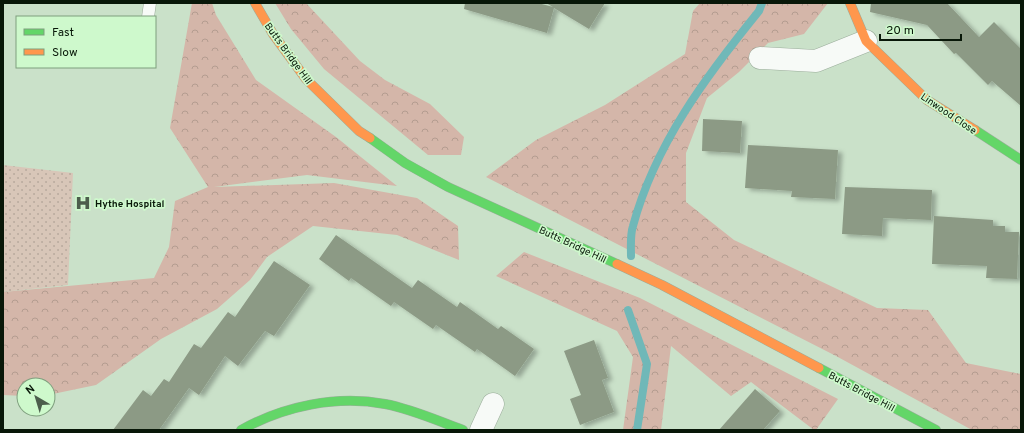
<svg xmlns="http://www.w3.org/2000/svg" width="1024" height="433" font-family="Overpass,sans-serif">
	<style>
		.grass { fill: url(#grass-dots) }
		.forest { fill: url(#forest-crowns) }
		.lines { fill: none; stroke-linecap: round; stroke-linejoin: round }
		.stream { stroke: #70b8b8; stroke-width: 8 }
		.building { fill: #8c9a85; filter: url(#shadow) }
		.lane-casing { stroke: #9bad9b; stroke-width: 13 }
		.street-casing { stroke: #9bad9b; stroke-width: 23 }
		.fast-casing { stroke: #9bad9b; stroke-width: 10 }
		.slow-casing { stroke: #9bad9b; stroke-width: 10 }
		.lane { stroke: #f7faf7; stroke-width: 12 }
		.street { stroke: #f7faf7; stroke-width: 22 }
		.fast { stroke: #63d668; stroke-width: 9 }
		.slow { stroke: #ff974d; stroke-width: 9 }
		.labels { text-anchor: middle; stroke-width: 3.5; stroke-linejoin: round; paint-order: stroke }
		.street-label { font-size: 10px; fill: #081708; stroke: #cef9cc }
		.poi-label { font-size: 10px; font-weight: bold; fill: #081708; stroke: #cef9cc; text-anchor: start }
	</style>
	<defs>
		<pattern id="grass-dots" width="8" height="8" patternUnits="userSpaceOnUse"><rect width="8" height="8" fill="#d8c6b8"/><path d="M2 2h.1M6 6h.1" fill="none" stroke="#b8a99d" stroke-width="1.8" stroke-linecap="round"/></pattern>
		<pattern id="forest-crowns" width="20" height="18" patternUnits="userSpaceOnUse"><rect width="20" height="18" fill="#d4b6a9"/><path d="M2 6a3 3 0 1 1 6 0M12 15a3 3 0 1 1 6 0" fill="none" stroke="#b49c90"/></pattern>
		<filter id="shadow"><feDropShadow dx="4.5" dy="2.5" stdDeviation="2" flood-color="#0004"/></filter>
	</defs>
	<rect width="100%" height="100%" fill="#cae1c9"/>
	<!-- grass -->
	<polygon class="grass" points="3,165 73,173 68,285 3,292"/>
	<!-- forest -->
	<g class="forest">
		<polygon points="192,3 212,3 216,15 256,80 336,137 397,186 307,175 214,187 334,183 417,198 458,226 459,260 397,235 313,226 267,257 250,280 217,309 161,339 96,385 48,395 48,385 24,385 24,396 3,395 3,292 154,278 169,247 175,201 208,187 170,128"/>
		<polygon points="275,3 306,3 360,61 385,80 430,104 464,137 461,155 428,155 324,69 291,29"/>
		<polygon points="700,3 828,3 804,34 768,43 739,72 707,98 686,153 686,202 734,240 877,308 928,310 966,363 1021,374 1021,430 972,430 836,356 486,177 536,140 605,105 685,54 693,11"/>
		<polygon points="524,252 640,298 838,399 816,430 814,430 751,382 731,396 671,346 661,430 623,430 633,357 617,331 496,276"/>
	</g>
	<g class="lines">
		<!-- stream -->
		<g class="stream">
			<path d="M 631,256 C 631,247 630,235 633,226 C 655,144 707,75 759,11 L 762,3"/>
			<polyline points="628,310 647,364 637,430"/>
		</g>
	</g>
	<!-- building -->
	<g class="building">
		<polygon points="465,3 538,3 553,7 546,3 605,3 589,29 554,8 547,33 464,9"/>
		<polygon points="871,3 947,3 979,37 994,22 1021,49 1021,106 992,81 988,85 956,53 954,54 927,25 870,12"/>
		<polygon points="703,119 742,121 740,153 702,151"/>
		<polygon points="748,145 838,150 835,199 791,197 792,191 745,188"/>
		<polygon points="845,187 932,190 931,220 883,218 882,236 842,234"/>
		<polygon points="934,216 993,220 993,226 1005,226 1005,232 1019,232 1017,279 986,278 987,266 932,264"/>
		<polygon points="336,235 412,288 418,280 457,307 460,302 498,329 501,326 534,349 515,376 477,349 475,352 436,325 433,329 394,302 391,306 351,278 349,281 319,259"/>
		<polygon points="274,261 310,285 274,336 265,331 238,366 225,356 199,395 189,388 159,430 113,430 143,390 151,396 164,379 169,382 194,344 201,348 228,312 235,317"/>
		<polygon points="594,340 608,378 602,380 614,412 580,425 570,399 581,395 564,351"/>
		<polygon points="755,389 780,411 763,430 719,430"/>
	</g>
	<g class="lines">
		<defs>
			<polyline id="lane" points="148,17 150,3"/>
			<g id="street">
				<polyline points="760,58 816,61 866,41"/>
				<polyline points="481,430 493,404"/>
			</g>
			<g id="fast">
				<polyline points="975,130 1021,160"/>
				<polyline points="370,138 405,163 448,187 617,264"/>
				<polyline points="819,368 936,430"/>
				<path d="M 241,430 C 284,406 336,395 385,404 C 412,409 438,421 463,430"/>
			</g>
			<g id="slow">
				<polyline points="255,3 273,34 306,79 359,131 370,138"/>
				<polyline points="850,3 866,41 927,100 975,130"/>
				<polyline points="617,264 662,285 819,368"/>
			</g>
		</defs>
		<!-- lane casing -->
		<use href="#lane" class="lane-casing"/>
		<!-- street casing -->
		<use href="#street" class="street-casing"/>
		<!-- fast casing -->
		<use href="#fast" class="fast-casing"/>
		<!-- slow casing -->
		<use href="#slow" class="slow-casing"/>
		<!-- lane -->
		<use href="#lane" class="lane"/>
		<!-- street -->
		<use href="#street" class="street"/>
		<!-- fast -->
		<use href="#fast" class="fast"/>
		<!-- slow -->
		<use href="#slow" class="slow"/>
	</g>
	<!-- icons -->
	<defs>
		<symbol id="hospital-bare" viewBox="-9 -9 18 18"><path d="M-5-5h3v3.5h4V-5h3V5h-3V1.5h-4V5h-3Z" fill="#4c5e4c" stroke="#cef9cc" stroke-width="2.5" paint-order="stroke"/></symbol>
	</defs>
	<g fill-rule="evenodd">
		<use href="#hospital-bare" x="72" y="192" width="22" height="22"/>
	</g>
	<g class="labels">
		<!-- street labels -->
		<g class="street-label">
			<text transform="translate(289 53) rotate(54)" y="4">Butts Bridge Hill</text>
			<text transform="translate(949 113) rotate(34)" y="4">Linwood Close</text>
			<text transform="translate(573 244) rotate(25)" y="4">Butts Bridge Hill</text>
			<text transform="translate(862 391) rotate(28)" y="4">Butts Bridge Hill</text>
		</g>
		<!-- poi labels -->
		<g class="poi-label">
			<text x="95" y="207">Hythe Hospital</text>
		</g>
	</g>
	<!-- border -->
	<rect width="1024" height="433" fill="none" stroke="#081708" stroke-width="8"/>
	<!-- legend -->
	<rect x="16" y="16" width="140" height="52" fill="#cef9cc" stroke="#7f9f7e"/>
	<rect x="24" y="29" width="20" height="6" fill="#63d668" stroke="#7f9f7e"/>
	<text x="52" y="36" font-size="12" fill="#081708">Fast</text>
	<rect x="24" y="49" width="20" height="6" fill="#ff974d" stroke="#7f9f7e"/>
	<text x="52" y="56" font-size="12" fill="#081708">Slow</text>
	<!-- north arrow -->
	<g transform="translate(36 397) rotate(322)"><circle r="19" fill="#cef9cc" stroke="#7f9f7e"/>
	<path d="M0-3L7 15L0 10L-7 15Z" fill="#4c5e4c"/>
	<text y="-6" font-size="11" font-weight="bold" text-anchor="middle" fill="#081708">N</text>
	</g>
	<!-- scale -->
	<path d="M880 34v6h81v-6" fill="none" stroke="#081708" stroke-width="2"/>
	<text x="886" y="34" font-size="12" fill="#081708" stroke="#cef9cc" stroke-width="3" paint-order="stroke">20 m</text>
</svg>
